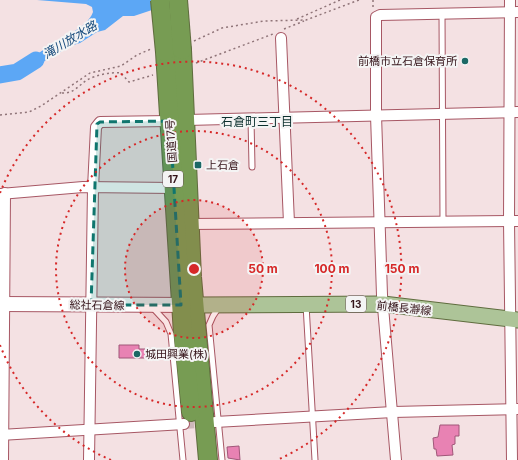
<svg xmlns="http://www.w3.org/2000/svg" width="518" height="460" font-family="Inter,'Noto Sans JP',sans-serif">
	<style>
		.water { fill: #5ca7f5 }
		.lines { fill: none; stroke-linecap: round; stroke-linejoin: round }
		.river { stroke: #5ca7f5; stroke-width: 17 }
		.building { fill: #e882b3; stroke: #a05779 }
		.street-tunnel { stroke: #cdb8ba; stroke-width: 10; stroke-dasharray: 10 5; stroke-linecap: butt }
		.lane-casing { stroke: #a75764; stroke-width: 7 }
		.street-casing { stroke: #a75764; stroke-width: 12 }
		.secondary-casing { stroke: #a75764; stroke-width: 16 }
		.primary-casing { stroke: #5f6c3e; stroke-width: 17 }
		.highway-casing { stroke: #5f6c3e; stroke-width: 20 }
		.path { stroke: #907579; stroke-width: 1.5; stroke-dasharray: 2 3; stroke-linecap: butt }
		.lane { stroke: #fff; stroke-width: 5 }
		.street { stroke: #fff; stroke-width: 10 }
		.secondary { stroke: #fff; stroke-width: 14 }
		.primary { stroke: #adc498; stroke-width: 15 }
		.highway { stroke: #779c53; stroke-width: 18 }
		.highway-bridge-casing { stroke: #5f6c3e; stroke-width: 20; stroke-linecap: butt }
		.highway-bridge { stroke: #779c53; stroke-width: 18 }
		.marked { fill: #0f766e; fill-opacity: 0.2; stroke: #0f766e; stroke-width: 3; stroke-dasharray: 8 5; stroke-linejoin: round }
		.ring { fill: none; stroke: #d62828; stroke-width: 2; stroke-dasharray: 2 4 }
		.poi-dot { fill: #1b6865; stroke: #f4f4f4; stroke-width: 1.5 }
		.labels { text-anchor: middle; stroke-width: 4; stroke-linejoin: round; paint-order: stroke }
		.shield { fill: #f4f4f4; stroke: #6d565a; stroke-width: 1 }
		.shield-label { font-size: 10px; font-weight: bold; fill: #331218 }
		.poi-label { font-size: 11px; fill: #331218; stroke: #f4f4f4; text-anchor: start }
		.street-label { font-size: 11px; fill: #331218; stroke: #f4f4f4 }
		.water-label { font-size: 12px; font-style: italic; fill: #13487a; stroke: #f4f4f4 }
		.neighbourhood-label { font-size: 12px; fill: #0c302e; stroke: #f4f4f4 }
		.centre { fill: #d62828; stroke: #f4f4f4; stroke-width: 2 }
		.ring-label { font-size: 12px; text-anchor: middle; font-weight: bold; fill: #d62828; stroke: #f4f4f4; stroke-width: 4; stroke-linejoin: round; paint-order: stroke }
	</style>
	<rect width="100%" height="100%" fill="#f4e1e3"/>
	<!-- water -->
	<path class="water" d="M 37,0 L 182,0 L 134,16 L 123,16 L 105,30 L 97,32 L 80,43 L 70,46 L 24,73 L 17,72 C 29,61 40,51 54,43 C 67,34 87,28 93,12 L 92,7 L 86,4 Z"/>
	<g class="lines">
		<!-- river -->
		<polyline class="river" points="0,75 17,72 36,60"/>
	</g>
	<!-- building -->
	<g class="building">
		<polygon points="119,345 139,345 139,349 156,349 156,358 119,358"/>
		<polygon points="440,425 459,425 459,436 455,436 455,444 452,445 453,455 437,456 436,449 434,449 433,438 438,437"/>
		<polygon points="239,446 240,460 228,458 227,447"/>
	</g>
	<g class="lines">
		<!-- street-tunnel -->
		<polyline class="street-tunnel" points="184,424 209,422"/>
		<defs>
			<g id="lane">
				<polyline points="442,13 443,222"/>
				<polyline points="251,119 252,167"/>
				<polyline points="306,305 315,460"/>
				<polyline points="219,307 213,316 209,325 222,460"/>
				<polyline points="153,308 166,322 171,334 183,460"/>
			</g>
			<g id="street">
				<polyline points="510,0 509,221 512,460"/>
				<polyline points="281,38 289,223"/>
				<polyline points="187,120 518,112"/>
				<polyline points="0,194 83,187 174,188"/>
				<polyline points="189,224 518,221"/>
				<polyline points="215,422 393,412 518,409"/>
				<polyline points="0,435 184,424"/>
				<polyline points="3,460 5,193"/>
				<polyline points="89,460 93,188 96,127 100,122 170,121"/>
				<polyline points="396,460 382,295 376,115 376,17 380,15 518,12"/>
			</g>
			<polyline id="secondary" points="0,304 192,305"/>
			<polyline id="primary" points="194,305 383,304 518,320"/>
			<g id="highway">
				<polyline points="182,50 192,277 208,460"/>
				<polyline points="165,52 183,334 191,412"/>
			</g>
		</defs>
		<!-- lane casing -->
		<use href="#lane" class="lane-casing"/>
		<!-- street casing -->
		<use href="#street" class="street-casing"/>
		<!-- secondary casing -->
		<use href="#secondary" class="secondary-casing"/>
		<!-- primary casing -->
		<use href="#primary" class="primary-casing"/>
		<!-- highway casing -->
		<use href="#highway" class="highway-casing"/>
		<!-- path -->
		<g class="path">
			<polyline points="373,0 373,7"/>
			<polyline points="297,19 340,0"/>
			<polyline points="284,29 304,21"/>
			<polyline points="194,41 222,28 264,21 306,20 359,0"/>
			<polyline points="196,63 273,34"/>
			<path d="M 62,93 C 73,94 78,86 87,80 C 96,75 110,72 121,73 L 129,82 L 153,75"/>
			<polyline points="0,115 29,112 41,106 90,73 121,66 137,55 151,49"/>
		</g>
		<!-- lane -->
		<use href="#lane" class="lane"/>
		<!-- street -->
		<use href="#street" class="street"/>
		<!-- secondary -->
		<use href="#secondary" class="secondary"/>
		<!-- primary -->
		<use href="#primary" class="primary"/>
		<!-- highway -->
		<use href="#highway" class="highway"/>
		<defs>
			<g id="highway-bridge">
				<polyline points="160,0 165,52"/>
				<polyline points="178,0 182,50"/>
			</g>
		</defs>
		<!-- highway-bridge casing -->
		<use href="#highway-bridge" class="highway-bridge-casing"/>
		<!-- highway-bridge -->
		<use href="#highway-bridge" class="highway-bridge"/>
	</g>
	<!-- marked area -->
	<path class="marked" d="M 170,121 L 181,305 L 91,305 L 97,124 L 100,122 Z"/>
	<!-- distance rings -->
	<circle cx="194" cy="269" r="69" fill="#d62828" fill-opacity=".12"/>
	<g class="ring">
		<circle cx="194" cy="269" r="69"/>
		<circle cx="194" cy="269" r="138"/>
		<path d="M111 460A208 208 0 0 1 0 345M0 193A208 208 0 1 1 277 460"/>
	</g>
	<!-- markers -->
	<g class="poi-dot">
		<circle cx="465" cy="61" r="4"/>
		<rect x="194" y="161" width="8" height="8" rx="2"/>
		<circle cx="137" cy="354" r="4"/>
	</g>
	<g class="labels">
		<!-- shield labels -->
		<g class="shield">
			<rect x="163" y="171" width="20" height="16" rx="3"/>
			<rect x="346" y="296" width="20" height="16" rx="3"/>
		</g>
		<g class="shield-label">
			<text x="173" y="183">17</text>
			<text x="356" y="308">13</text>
		</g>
		<!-- poi labels -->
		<g class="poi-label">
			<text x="457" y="65" text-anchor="end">前橋市立石倉保育所</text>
			<text x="206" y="169">上石倉</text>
			<text x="145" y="358">城田興業(株)</text>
		</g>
		<!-- street labels -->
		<g class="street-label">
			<text transform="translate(171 141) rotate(-94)" y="4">国道17号</text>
			<text transform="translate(97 305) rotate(1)" y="4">総社石倉線</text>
			<text transform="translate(404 308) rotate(6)" y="4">前橋長瀞線</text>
		</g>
		<!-- water labels -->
		<g class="water-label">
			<text transform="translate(70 40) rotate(-31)" y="4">滝川放水路</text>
		</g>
		<!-- neighbourhood labels -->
		<g class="neighbourhood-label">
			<text x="257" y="126">石倉町三丁目</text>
		</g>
	</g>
	<circle cx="194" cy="269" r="6" class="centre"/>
	<g class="ring-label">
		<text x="263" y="273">50 m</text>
		<text x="332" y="273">100 m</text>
		<text x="402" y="273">150 m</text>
	</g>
</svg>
